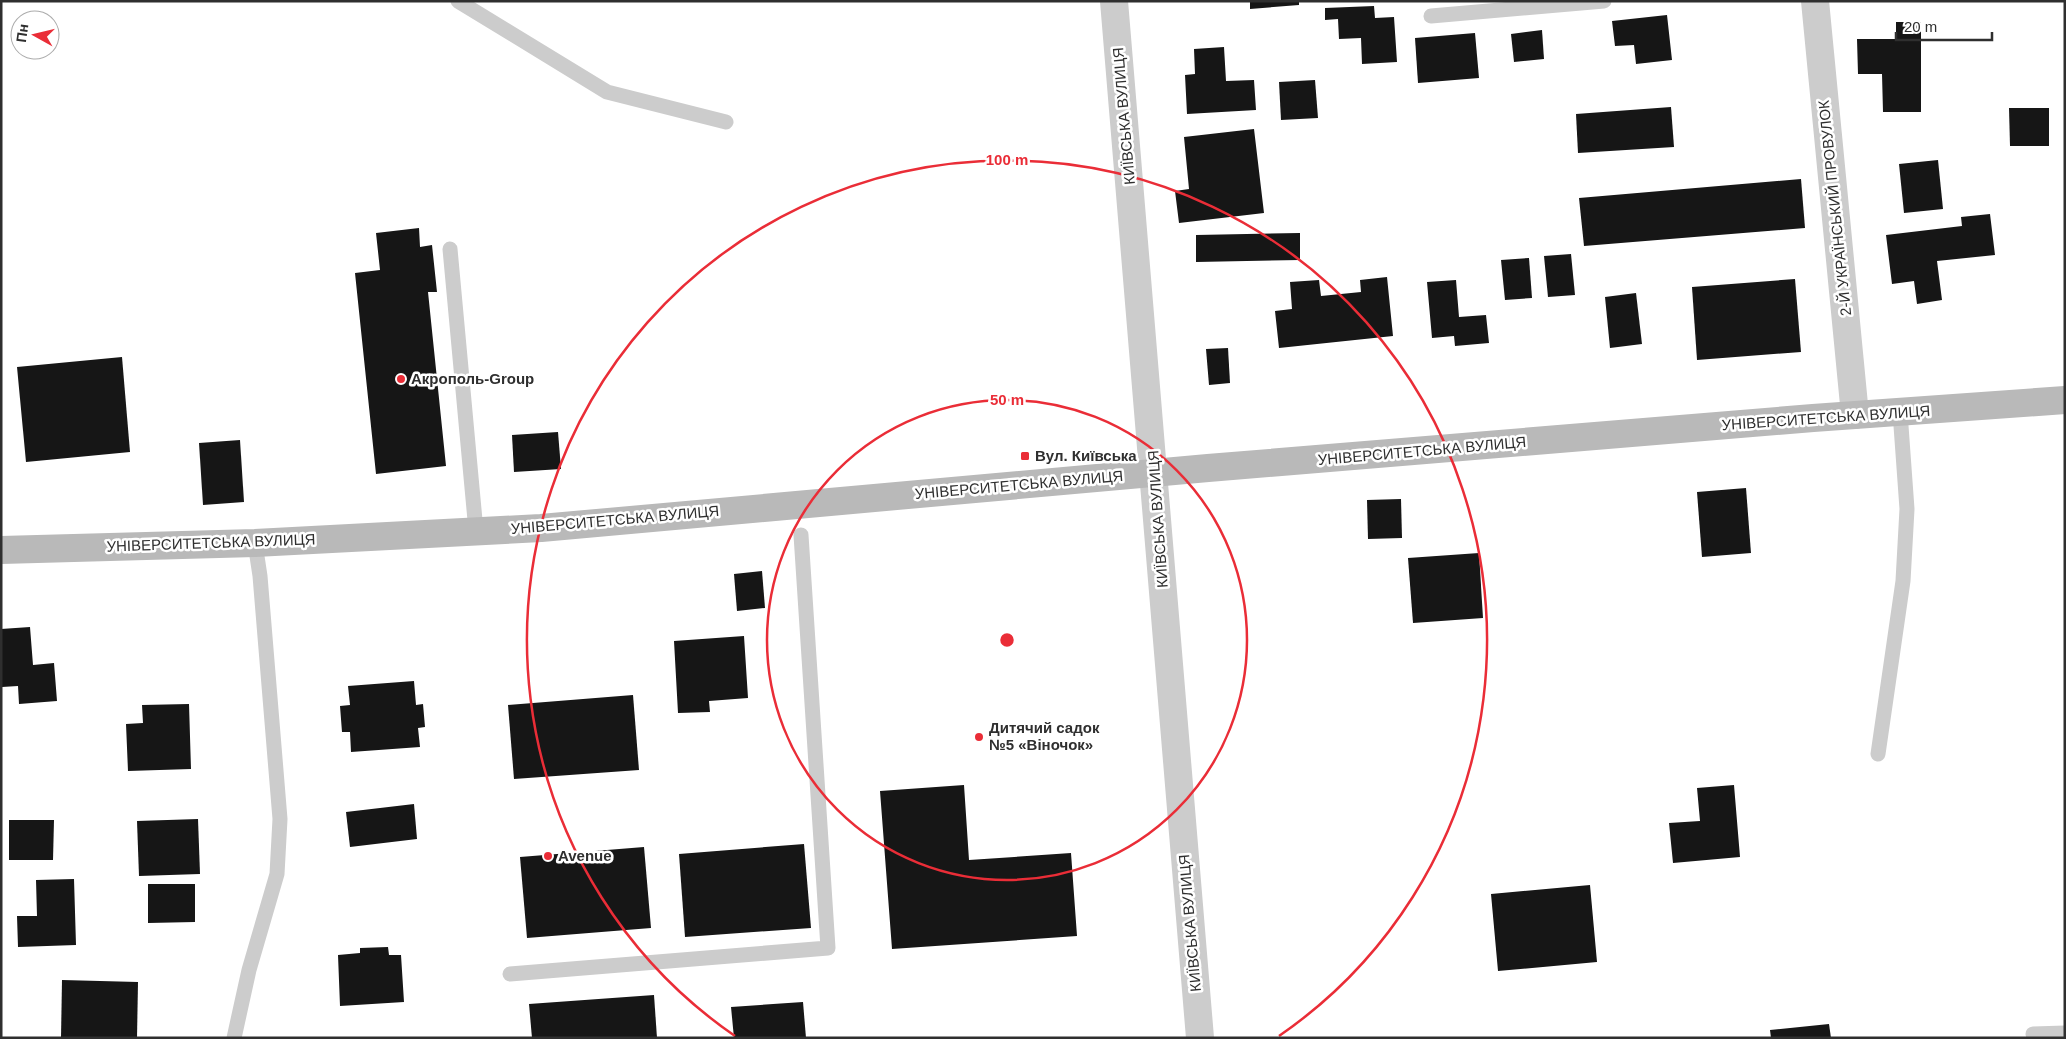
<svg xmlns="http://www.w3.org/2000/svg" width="2066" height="1039" font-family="Arial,sans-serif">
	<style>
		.building { fill: #161616 }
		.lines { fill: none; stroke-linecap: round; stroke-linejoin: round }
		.service { stroke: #ccc; stroke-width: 15 }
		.minor { stroke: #ccc; stroke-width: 28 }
		.secondary { stroke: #b9b9b9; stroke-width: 28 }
		.ring { fill: none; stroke: #ea2d37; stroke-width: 2.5 }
		.poi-dot { fill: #ea2d37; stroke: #fff; stroke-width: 2 }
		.labels { text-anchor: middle; stroke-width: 5; stroke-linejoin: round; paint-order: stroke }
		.street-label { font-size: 15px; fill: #2f2f2f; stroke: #fff }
		.poi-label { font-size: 15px; font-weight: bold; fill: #2f2f2f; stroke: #fff; text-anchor: start }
		.centre { fill: #ea2d37; stroke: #fff; stroke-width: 2.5 }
		.ring-label { font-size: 15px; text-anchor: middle; font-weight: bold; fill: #ea2d37; stroke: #fff; stroke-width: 5; stroke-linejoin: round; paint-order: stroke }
	</style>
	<rect width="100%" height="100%" fill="#fff"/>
	<!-- building -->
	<g class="building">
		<polygon points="1250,1 1299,1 1299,5 1250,9"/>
		<polygon points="1374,6 1375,18 1394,17 1397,62 1362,64 1361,38 1339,39 1338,19 1325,20 1325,8"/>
		<polygon points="1667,15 1672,60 1636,64 1634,45 1615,46 1612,21"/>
		<polygon points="1896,22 1921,22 1921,112 1883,112 1882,74 1858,74 1857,39 1896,39"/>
		<polygon points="1542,30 1544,59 1514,62 1511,34"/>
		<polygon points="1475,33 1479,78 1418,83 1415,38"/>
		<polygon points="1224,47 1226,81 1254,80 1256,110 1187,114 1185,75 1195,74 1194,49"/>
		<polygon points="1315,80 1318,118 1281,120 1279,82"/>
		<polygon points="1671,107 1674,147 1578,153 1576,114"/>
		<polygon points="2009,108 2049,108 2049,146 2010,146"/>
		<polygon points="1254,129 1264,213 1179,223 1175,191 1189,189 1184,137"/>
		<polygon points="1938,160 1943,209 1904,213 1899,164"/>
		<polygon points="1801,179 1805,228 1584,246 1579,198"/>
		<polygon points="1990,214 1995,255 1937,261 1942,300 1917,304 1914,281 1892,284 1886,235 1962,226 1961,217"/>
		<polygon points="419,228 420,247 432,245 437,292 428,292 446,466 376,474 355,273 380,270 376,233"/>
		<polygon points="1300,233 1300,260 1196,262 1196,235"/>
		<polygon points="1571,254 1575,295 1548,297 1544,256"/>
		<polygon points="1529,258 1532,298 1505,300 1501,260"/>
		<polygon points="1387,277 1393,336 1279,348 1275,311 1292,309 1290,282 1319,280 1321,296 1361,292 1360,280"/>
		<polygon points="1795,279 1801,352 1697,360 1692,287"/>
		<polygon points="1456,280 1459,317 1486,315 1489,343 1455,346 1454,336 1432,338 1427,282"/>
		<polygon points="1636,293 1642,344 1610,348 1605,297"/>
		<polygon points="1228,348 1230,383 1209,385 1206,349"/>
		<polygon points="122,357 130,452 26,462 17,367"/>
		<polygon points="558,432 561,469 514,472 512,435"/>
		<polygon points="240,440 244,502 203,505 199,443"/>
		<polygon points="1746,488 1751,553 1702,557 1697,492"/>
		<polygon points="1401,499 1402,538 1368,539 1367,500"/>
		<polygon points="1479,553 1483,618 1413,623 1408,558"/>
		<polygon points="762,571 765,608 737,611 734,574"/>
		<polygon points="30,627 33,665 54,663 57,701 19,704 18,686 2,687 1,629"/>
		<polygon points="744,636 748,698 709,701 710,712 678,713 674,641"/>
		<polygon points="414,681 416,705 423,704 425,727 418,728 420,747 351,752 350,732 342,732 340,706 350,705 348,686"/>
		<polygon points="633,695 639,770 514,779 508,705"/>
		<polygon points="189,704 191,769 128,771 126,724 143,723 142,705"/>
		<polygon points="964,785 969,860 1071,853 1077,936 892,949 880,791"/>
		<polygon points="1734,785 1740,857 1673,863 1669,823 1700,821 1697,788"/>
		<polygon points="414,804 417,839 350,847 346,812"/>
		<polygon points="198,819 200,874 139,876 137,821"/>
		<polygon points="9,820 54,820 53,860 9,860"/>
		<polygon points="804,844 811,928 685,937 679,854"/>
		<polygon points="644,847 651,928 527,938 520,857"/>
		<polygon points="74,879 76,945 18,947 17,916 37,916 36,880"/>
		<polygon points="148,884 195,884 195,922 148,923"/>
		<polygon points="1590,885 1597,962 1498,971 1491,894"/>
		<polygon points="388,947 389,955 401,955 404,1002 340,1006 338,955 360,953 360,948"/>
		<polygon points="62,980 138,982 137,1038 61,1038"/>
		<polygon points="654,995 657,1038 532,1038 529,1004"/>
		<polygon points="803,1002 806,1038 734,1038 731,1007"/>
		<polygon points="1829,1024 1831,1038 1771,1038 1770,1030"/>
	</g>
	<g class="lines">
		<!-- service -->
		<g class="service">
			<polyline points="458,1 607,92 726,122"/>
			<polyline points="1431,16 1604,1"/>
			<polyline points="450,249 476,531"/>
			<polyline points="1878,754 1903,581 1907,509 1900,412"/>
			<polyline points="510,974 828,948 801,535"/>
			<polyline points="2033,1034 2065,1033"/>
			<polyline points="234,1038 249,970 277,874 280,819 260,576 255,543"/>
		</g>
		<!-- minor -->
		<g class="minor">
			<polyline points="1114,1 1200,1038"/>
			<polyline points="1815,1 1855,415"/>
		</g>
		<!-- secondary -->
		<polyline class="secondary" points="1,550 255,543 541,528 1208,468 1813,418 2065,400"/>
	</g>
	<!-- distance rings -->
	<g class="ring">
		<circle cx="1007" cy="640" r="240"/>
		<path d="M735 1036A480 480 0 1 1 1279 1036"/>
	</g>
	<!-- markers -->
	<g class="poi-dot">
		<circle cx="401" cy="379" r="5"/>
		<rect x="1020" y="451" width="10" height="10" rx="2.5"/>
		<circle cx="979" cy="737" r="5"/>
		<circle cx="548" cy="856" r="5"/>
	</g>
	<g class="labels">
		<!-- street labels -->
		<g class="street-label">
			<text transform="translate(1124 116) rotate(-95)" y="5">КИЇВСЬКА ВУЛИЦЯ</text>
			<text transform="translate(1835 208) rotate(-96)" y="5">2-Й УКРАЇНСЬКИЙ ПРОВУЛОК</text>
			<text transform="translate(1826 418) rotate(-4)" y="5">УНІВЕРСИТЕТСЬКА ВУЛИЦЯ</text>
			<text transform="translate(1422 451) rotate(-5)" y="5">УНІВЕРСИТЕТСЬКА ВУЛИЦЯ</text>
			<text transform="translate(1019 485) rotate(-5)" y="5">УНІВЕРСИТЕТСЬКА ВУЛИЦЯ</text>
			<text transform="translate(1158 519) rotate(-94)" y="5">КИЇВСЬКА ВУЛИЦЯ</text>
			<text transform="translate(615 520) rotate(-5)" y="5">УНІВЕРСИТЕТСЬКА ВУЛИЦЯ</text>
			<text transform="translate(211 543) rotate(-2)" y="5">УНІВЕРСИТЕТСЬКА ВУЛИЦЯ</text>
			<text transform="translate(1190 923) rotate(-95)" y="5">КИЇВСЬКА ВУЛИЦЯ</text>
		</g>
		<!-- poi labels -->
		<g class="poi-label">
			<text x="411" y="384">Акрополь-Group</text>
			<text x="1035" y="461">Вул. Київська</text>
			<text x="989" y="733">Дитячий садок<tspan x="989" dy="17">№5 «Віночок»</tspan></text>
			<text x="558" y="861">Avenue</text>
		</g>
	</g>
	<circle cx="1007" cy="640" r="8" class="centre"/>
	<g class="ring-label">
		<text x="1007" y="165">100 m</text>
		<text x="1007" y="405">50 m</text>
	</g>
	<!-- border -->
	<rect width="2066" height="1039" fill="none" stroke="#2f2f2f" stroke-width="5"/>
	<!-- north arrow -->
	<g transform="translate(35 35) rotate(278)"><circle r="24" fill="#ffffff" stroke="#acacac"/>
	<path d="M0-4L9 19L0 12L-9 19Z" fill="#ea2d37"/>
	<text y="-8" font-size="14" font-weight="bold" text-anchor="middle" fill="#2f2f2f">Пн</text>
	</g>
	<!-- scale -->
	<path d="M1896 32v8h96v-8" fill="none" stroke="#2f2f2f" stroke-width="2.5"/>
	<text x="1904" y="32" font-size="15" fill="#2f2f2f" stroke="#ffffff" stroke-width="4" paint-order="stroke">20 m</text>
</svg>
